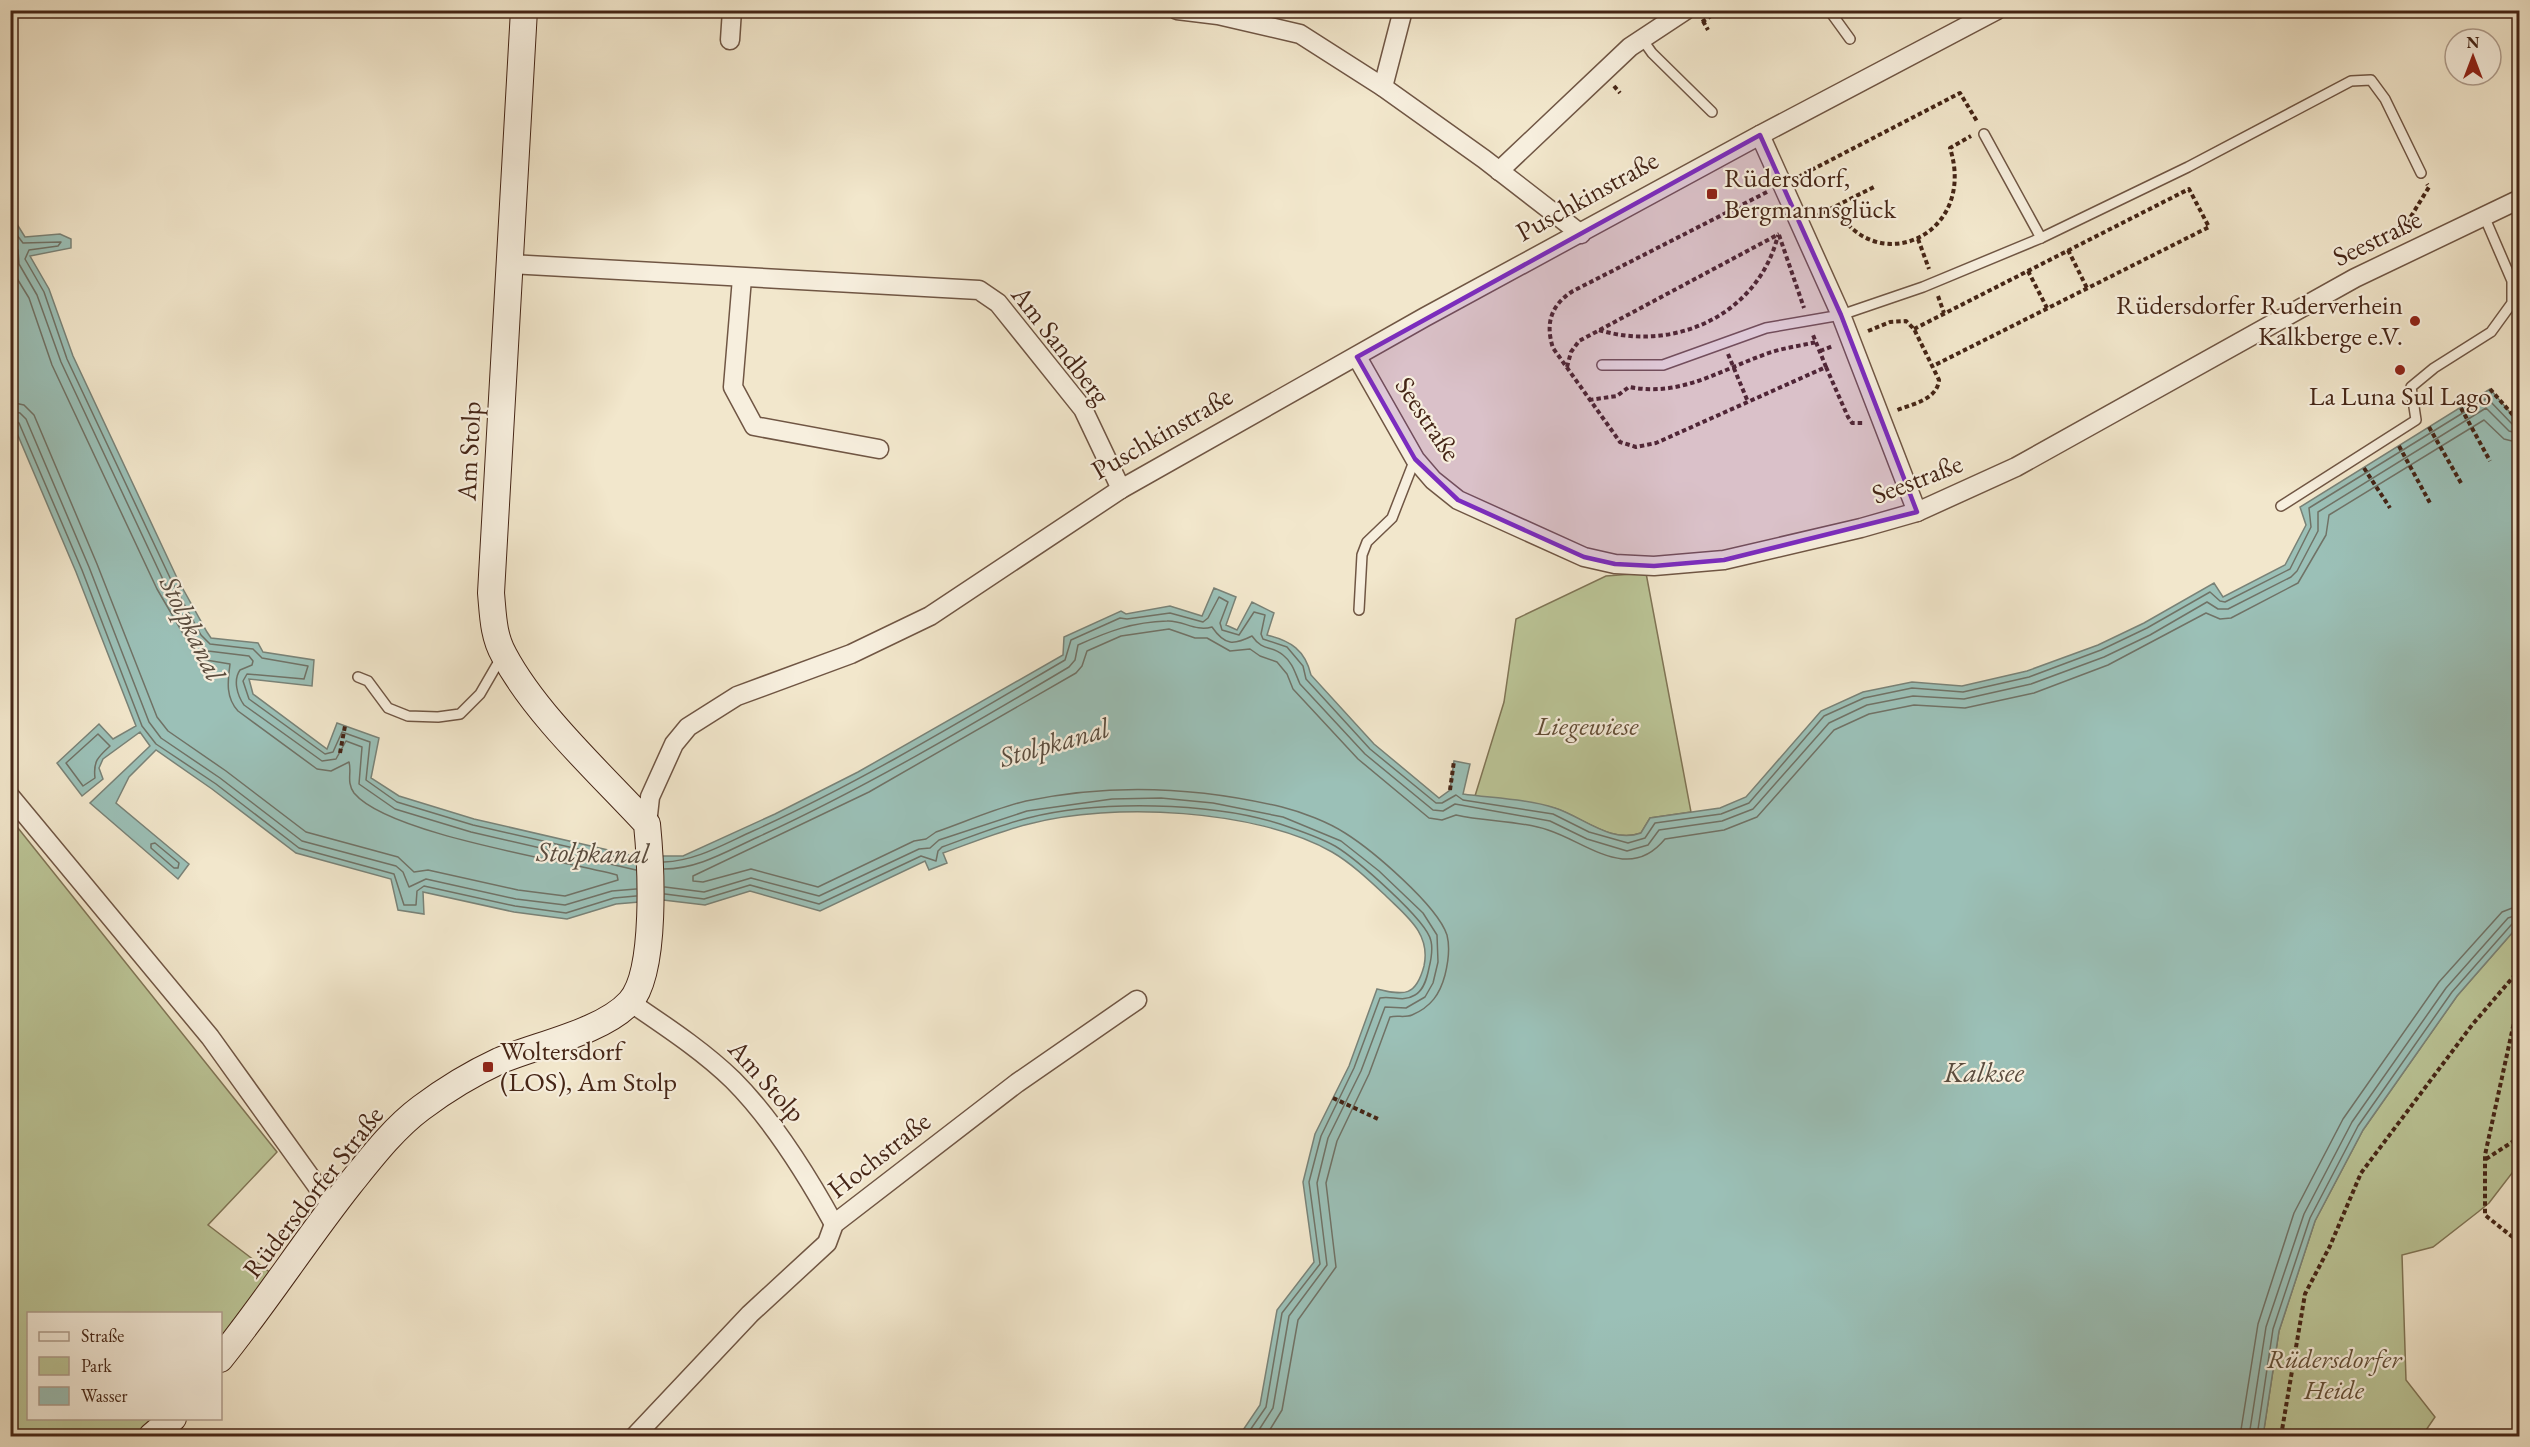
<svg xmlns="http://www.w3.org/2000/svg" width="2530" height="1447" font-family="'EB Garamond',serif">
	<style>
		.green { fill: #bbc597; stroke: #807556; stroke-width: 1.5 }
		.water { fill: #9bc0b7; stroke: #798277; stroke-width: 1.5 }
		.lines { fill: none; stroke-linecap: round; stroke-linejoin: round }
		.shore { stroke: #707266; stroke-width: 1.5 }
		.service-casing { stroke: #705644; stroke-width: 12 }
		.minor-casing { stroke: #705644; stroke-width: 21 }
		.secondary-casing { stroke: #452516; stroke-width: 28 }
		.path { stroke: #452516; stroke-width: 4; stroke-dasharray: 4.5 3; stroke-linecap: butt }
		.service { stroke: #f7efde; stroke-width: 9 }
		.minor { stroke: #f7efde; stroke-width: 18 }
		.secondary { stroke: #f7efde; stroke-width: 26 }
		.marked { fill: #7b2cbf; fill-opacity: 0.2; stroke: #7b2cbf; stroke-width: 4.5; stroke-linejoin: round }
		.poi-dot { fill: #8f2418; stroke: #f7efde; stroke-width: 2 }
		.labels { text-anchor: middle; stroke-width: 4.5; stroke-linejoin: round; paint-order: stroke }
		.poi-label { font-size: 27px; fill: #452516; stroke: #f7efde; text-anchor: start }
		.street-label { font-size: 27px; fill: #452516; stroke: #f7efde }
		.park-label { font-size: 27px; font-style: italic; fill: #624d36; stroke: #f7efde }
		.water-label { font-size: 28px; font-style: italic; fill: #5a4c3e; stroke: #f7efde }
	</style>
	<rect width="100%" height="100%" fill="#f2e7cc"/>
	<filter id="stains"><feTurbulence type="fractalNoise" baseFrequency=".00333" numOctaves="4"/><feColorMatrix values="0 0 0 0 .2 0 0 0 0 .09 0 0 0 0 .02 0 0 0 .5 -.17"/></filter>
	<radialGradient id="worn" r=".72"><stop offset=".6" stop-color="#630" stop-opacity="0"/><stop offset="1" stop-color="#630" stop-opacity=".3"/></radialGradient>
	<!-- green -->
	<g class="green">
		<path d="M 1646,573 L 1691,812 L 1650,818 L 1641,833 C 1610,844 1582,816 1554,808 C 1529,801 1500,800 1475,796 L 1504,702 L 1516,619 L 1606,576 Z"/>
		<polygon points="10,818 277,1152 208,1225 280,1280 221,1357 220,1314 28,1314 28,1418 173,1419 149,1436 11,1436"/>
		<polygon points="2519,925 2519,1164 2489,1203 2478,1212 2433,1247 2402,1255 2406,1380 2435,1417 2422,1436 2263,1436 2279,1331 2315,1221 2363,1130 2457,996"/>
	</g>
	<!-- water -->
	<path class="water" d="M 10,213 L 25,237 L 60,234 L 71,239 L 71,248 L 30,256 L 49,289 L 73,356 L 178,580 L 207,632 L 211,638 L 258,643 L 263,652 L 314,660 L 312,686 L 249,679 L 253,694 L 327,749 L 337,723 L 379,738 L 371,778 L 399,796 L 474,819 L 634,856 L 683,856 L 775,814 L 858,772 L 1063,655 L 1064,637 L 1121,611 L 1126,614 L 1170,606 L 1202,616 L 1214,588 L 1236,597 L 1226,625 L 1237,630 L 1252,602 L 1274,613 L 1267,635 C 1291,641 1305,650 1311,675 L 1374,744 L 1439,798 L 1450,790 L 1454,761 L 1470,764 L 1463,794 C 1492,798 1528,799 1555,808 C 1583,817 1611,844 1641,833 L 1650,818 L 1720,808 L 1746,797 L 1821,711 L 1863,692 L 1912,682 L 1962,686 L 2027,671 L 2098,645 L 2144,623 L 2214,583 L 2223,597 L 2285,565 L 2306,525 L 2300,507 L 2490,389 L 2519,423 L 2519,925 L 2457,996 L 2363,1130 L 2315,1221 L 2279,1331 L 2263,1436 L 1239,1436 L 1260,1405 L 1277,1310 L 1314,1262 L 1303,1182 L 1315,1134 L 1349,1066 L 1377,989 C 1405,996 1416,996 1424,966 C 1431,933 1406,916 1385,895 C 1369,880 1351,863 1332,852 C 1257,809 1112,802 1029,824 C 1000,831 971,843 943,853 L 947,863 L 929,870 L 925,861 L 820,911 L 750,891 L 705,905 L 663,900 L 616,904 L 567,919 L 514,912 L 423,892 L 424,914 L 398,910 L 391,879 L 296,853 L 212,789 L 156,750 L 129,777 L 116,803 L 189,864 L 178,879 L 90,803 L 150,746 L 140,732 L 103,759 L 99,768 L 103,779 L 82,796 L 57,763 L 99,724 L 113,739 L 136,726 L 76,572 L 11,419 Z"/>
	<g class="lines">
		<!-- shore -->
		<g class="shore">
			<polyline points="10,226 23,243 61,242 58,246 29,250 25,259 44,292 67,359 172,582 201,635 210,644 253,649 262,658 308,666 304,679 247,674 243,681 249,699 325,754 333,752 342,732 370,742 366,780 397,802 473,825 635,862"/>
			<path d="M 10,240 L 18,250 L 19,264 L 37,295 L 61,362 L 166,586 L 195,639 L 208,651 L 249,656 L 253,661 L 252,665 L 240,670 C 233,680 237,695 244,705 L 322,761 L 336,759 L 346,741 L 362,747 L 359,784 L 395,809 L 471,832 L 636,870"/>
			<path d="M 10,267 L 29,298 L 52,365 L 157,589 L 195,654 L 206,660 L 230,664 C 228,680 225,697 238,711 L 317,769 L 331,771 L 349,762 C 352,772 346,782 354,793 C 388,834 560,860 617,875 L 618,880 L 565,896 L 518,890 L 428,870 L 414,872 L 398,857 L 306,832 L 226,771 L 168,731 L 157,717 L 97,564 L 34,415 L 24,405 L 10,402"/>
			<polyline points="10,411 20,413 26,419 89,567 149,722 161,738 220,778 302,841 396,866 403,872 409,887 426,879 516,899 565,905 612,891 636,889"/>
			<polyline points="10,418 19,423 82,570 142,726 156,744 216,784 299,848 394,874 404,905 416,905 417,891 424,886 515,906 566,913 614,898 636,896"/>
			<path d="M 98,734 L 110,746 C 98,757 93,761 95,778 L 83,786 L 66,763 Z"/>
			<polygon points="151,844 155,843 179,863 178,868 174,868 151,848"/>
			<path d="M 664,862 C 696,861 724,844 753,831 C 861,782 963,720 1065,660 L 1071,640 L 1120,618 L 1127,619 L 1170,613 L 1203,622 L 1208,618 L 1219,597 L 1228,602 L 1220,623 L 1222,630 L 1239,635 L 1254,612 L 1265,615 L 1261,634 L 1263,639 L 1287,647 L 1303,666 L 1306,679 L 1370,749 L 1436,803 L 1442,803 L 1456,795 L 1463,800 L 1553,814 L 1589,832 L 1628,843 L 1645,838 L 1655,823 L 1721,814 L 1749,803 L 1824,716 L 1864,698 L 1912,688 L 1963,692 L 2029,677 L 2101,650 L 2147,628 L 2210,592 L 2220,601 L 2225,602 L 2290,569 L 2311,527 L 2309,508 L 2487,398 L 2513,425 L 2520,426"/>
			<path d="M 664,869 C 698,869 727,851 758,837 C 865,788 968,727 1069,667 L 1075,660 L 1078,645 C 1109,631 1133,622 1167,621 C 1183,620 1195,632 1212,627 C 1225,646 1234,645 1252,636 C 1263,652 1272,645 1283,655 C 1293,663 1295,673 1300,684 L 1365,754 L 1433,810 L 1443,811 L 1455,804 L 1550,821 L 1587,839 L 1627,851 L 1648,845 L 1659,830 L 1722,821 L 1753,809 L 1829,723 L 1867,705 L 1913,696 L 1964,699 L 2031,684 L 2104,657 L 2150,635 L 2207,602 L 2218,609 L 2228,609 L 2291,577 L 2297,571 L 2318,531 L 2318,512 L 2486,408 L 2509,431 L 2520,434"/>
			<polyline points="665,887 704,892 751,878 819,896 919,849 930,848 939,840 1027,811 1112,799 1161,798 1213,803 1283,817 1341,841 1379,871 1423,913 1437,935 1438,962 1433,983 1425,997 1406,1008 1385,1007 1361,1071 1328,1138 1317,1183 1327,1265 1289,1316 1273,1408 1255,1436"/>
			<path d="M 665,894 L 704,899 L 750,885 L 819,904 L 921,856 L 936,861 L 938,851 L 942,847 C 970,837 999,825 1028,818 C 1099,800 1211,802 1280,824 C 1298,830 1319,837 1335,846 C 1355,858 1427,920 1431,941 C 1433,950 1431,960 1429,968 C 1427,978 1424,990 1415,995 C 1402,1003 1392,995 1380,998 L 1354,1068 L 1321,1136 L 1309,1182 L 1320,1264 L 1282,1313 L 1266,1407 L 1246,1436"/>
			<path d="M 1266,1436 L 1282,1410 L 1298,1320 L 1336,1267 L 1326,1183 L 1337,1141 L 1369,1074 L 1390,1017 C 1397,1015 1405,1018 1412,1015 C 1431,1007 1440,994 1445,975 C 1448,963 1450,947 1447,935 C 1437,905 1372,850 1345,833 C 1328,822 1302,812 1282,807 C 1198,787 1111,783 1026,801 C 996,808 965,822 936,832 L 926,839 L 914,841 L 818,887 L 751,869 L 703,882 L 693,881 L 693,876 L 869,792 L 1076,673 L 1082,666 L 1087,651 L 1121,636 L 1169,629 L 1195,638 L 1207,638 L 1230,651 L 1250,649 L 1260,656 L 1277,662 L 1287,674 L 1293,689 L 1358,759 L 1429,818 L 1442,820 L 1456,815 C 1486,822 1519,820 1548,830 C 1588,843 1629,883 1665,839 L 1724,830 L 1757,817 L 1834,730 L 1869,714 L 1914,705 L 1965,708 L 2034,693 L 2108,665 L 2206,613 L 2220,619 L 2231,618 L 2298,583 L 2326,535 L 2329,515 L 2484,420 L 2504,439 L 2520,443"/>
			<polyline points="2240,1436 2258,1324 2294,1213 2343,1119 2439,982 2502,912 2520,905"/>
			<polyline points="2249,1436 2266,1327 2304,1214 2352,1122 2446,988 2508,918 2520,914"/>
			<polyline points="2257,1436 2273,1329 2310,1218 2358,1126 2452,992 2512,924 2520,922"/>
		</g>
		<defs>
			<g id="service">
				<polyline points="1829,10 1850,39"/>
				<polyline points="1642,39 1652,53 1712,112"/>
				<polyline points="1984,134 2041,238"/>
				<polyline points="1602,365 1663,365 1766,328 1841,315 1923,287 2041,238 2188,167 2351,81 2371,80 2385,99 2421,173"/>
				<polyline points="2281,506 2416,420 2411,387 2434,368 2491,332 2512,303 2512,281 2484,216"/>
				<polyline points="1359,610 1362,555 1367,542 1392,518 1415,459"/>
				<polyline points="358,677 368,681 388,708 408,716 438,717 460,714 480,694 502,656"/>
			</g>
			<g id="minor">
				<polyline points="1177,10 1218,15 1300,34 1383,87 1484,159 1581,234"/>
				<polyline points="730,40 732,10"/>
				<polyline points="1383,87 1403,10"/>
				<polyline points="1760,135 1841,315 1917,512"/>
				<polyline points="1499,171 1630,47 1686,10"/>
				<polyline points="510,264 979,290 998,303 1083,409 1121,489"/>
				<polyline points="742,278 733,387 754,426 879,449"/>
				<polyline points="1357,357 1415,459 1433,480 1458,500 1584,557 1615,564 1654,566 1724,560 1861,528 1917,512 2016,467 2355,278 2520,199"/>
				<polyline points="10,796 210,1037 332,1207"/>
				<polyline points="647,824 650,797 674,744 688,727 737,696 851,654 930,616 1121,489 1425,317 1760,135 1997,10"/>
				<path d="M 630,1002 C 665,1026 702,1050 733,1080 C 773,1120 807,1175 834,1224"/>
				<polyline points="635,1436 750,1314 827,1243 834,1224 1017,1083 1137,1000"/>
			</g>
			<g id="secondary">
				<path d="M 220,1359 C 266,1302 305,1241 350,1184 C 371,1158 394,1128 421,1108 C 445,1090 471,1074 499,1061 C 536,1045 603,1032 630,1002 C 657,972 651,864 647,824 C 601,774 536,715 504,655 C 493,636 493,614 491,593 L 524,10"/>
				<polyline points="152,1436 173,1418"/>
			</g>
		</defs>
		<!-- service casing -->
		<use href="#service" class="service-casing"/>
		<!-- minor casing -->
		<use href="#minor" class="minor-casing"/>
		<!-- secondary casing -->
		<use href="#secondary" class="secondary-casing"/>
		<!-- path -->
		<g class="path">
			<polyline points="1703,21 1708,30"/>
			<polyline points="1702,22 1720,10"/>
			<polyline points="1614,86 1620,93"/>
			<polyline points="1798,177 1960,93 1978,123"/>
			<path d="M 1767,192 L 1573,291 C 1551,305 1545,323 1553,348 L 1620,442 L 1636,447 L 1656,443 L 1826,367 L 1813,335"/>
			<path d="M 1835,206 C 1874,281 1978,236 1950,148 L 1971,136"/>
			<polyline points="1816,216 1874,187"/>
			<polyline points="1779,235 1804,308"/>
			<polyline points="2399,236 2429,187 2427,184"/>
			<polyline points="1918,239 1929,269"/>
			<polyline points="2068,250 2087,288"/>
			<polyline points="2028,271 2047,308"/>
			<polyline points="1938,296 1944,313"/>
			<polyline points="1914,329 2189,189 2209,227 1933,366"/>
			<path d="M 1599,330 C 1675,353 1759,314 1778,235"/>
			<path d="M 1868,331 L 1890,322 L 1906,321 L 1914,329 L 1939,380 C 1937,400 1912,404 1895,411"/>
			<polyline points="1820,351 1833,346"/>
			<polyline points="1728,354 1748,402"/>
			<polyline points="1567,367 1571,352 1579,341 1779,234"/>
			<polyline points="1826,367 1848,417 1852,423 1863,423"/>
			<polyline points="2490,389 2520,423"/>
			<path d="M 1589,400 L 1617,396 L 1629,387 C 1681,397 1718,371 1766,354 C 1782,348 1800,346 1816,342"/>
			<polyline points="2461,408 2490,461"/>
			<polyline points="2429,427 2461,483"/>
			<polyline points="2399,446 2430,503"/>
			<polyline points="2364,468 2390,508"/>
			<polyline points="340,753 345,726"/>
			<polyline points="1450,790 1454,761"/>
			<polyline points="2520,995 2485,1155 2485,1215 2520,1243"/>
			<polyline points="1333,1098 1378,1119"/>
			<polyline points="2486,1159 2520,1137"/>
			<polyline points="2281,1436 2305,1294 2330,1246 2361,1173 2472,1025 2520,969"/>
		</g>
		<!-- service -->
		<use href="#service" class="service"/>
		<!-- minor -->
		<use href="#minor" class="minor"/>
		<!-- secondary -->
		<use href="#secondary" class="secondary"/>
	</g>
	<!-- marked area -->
	<path class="marked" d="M 1760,135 L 1841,315 L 1917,512 L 1724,560 L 1654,566 L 1615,564 L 1584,557 L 1458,500 L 1415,459 L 1357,357 Z"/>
	<!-- markers -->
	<g class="poi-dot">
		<rect x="1706" y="188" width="12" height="12" rx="3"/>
		<circle cx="2415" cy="321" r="6"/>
		<circle cx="2400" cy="370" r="6"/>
		<rect x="482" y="1061" width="12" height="12" rx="3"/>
	</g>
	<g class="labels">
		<!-- poi labels -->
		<g class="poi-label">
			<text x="1724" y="187">Rüdersdorf,<tspan x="1724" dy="31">Bergmannsglück</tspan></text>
			<text x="2403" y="314" text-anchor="end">Rüdersdorfer Ruderverhein<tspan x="2403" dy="31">Kalkberge e.V.</tspan></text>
			<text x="2400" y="405" text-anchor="middle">La Luna Sul Lago</text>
			<text x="500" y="1060">Woltersdorf<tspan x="500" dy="31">(LOS), Am Stolp</tspan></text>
		</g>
		<!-- street labels -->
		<g class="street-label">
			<text transform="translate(1587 196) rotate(-29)" y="9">Puschkinstraße</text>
			<text transform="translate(2377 238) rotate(-26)" y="9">Seestraße</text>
			<text transform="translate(1061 345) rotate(52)" y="9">Am Sandberg</text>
			<text transform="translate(1428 419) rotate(56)" y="9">Seestraße</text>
			<text transform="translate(1162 433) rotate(-30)" y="9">Puschkinstraße</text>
			<text transform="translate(469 451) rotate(-87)" y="9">Am Stolp</text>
			<text transform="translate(1917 479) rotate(-21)" y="9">Seestraße</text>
			<text transform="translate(767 1081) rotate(48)" y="9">Am Stolp</text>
			<text transform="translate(879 1155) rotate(-38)" y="9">Hochstraße</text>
			<text transform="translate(313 1192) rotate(-52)" y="9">Rüdersdorfer Straße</text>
		</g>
		<!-- park labels -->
		<g class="park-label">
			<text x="1587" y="735">Liegewiese</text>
			<text x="2334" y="1368">Rüdersdorfer<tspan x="2334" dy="31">Heide</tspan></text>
		</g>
		<!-- water labels -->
		<g class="water-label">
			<text transform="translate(193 628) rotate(64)" y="10">Stolpkanal</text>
			<text transform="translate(1054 742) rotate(-16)" y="10">Stolpkanal</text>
			<text transform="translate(593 852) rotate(1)" y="10">Stolpkanal</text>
			<text x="1984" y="1082">Kalksee</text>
		</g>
	</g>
	<!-- margin -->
	<rect width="2530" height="1447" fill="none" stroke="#f2e7cc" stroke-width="36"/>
	<rect x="12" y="12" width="2506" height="1423" fill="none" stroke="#452516" stroke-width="3"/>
	<rect x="18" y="18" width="2494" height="1411" fill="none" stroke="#452516" stroke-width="1.5"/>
	<!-- legend -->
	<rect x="27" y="1312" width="195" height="108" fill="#f7efde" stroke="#b09e8e" stroke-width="1.5"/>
	<rect x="39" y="1332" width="30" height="9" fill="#f7efde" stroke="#b09e8e" stroke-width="1.5"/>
	<text x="81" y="1342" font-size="18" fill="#452516">Straße</text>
	<rect x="39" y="1357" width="30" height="18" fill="#bbc597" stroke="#b09e8e" stroke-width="1.5"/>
	<text x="81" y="1372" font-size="18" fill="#452516">Park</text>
	<rect x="39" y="1387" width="30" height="18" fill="#9bc0b7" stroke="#b09e8e" stroke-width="1.5"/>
	<text x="81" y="1402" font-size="18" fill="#452516">Wasser</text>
	<!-- north arrow -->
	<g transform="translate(2473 57)"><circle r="28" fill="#f7efde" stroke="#b09e8e" stroke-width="1.5"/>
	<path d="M0-4.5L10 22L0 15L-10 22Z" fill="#8f2418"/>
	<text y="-9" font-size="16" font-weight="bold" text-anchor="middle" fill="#452516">N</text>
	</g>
	<rect width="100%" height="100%" filter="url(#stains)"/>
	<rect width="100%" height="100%" fill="url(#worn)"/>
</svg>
